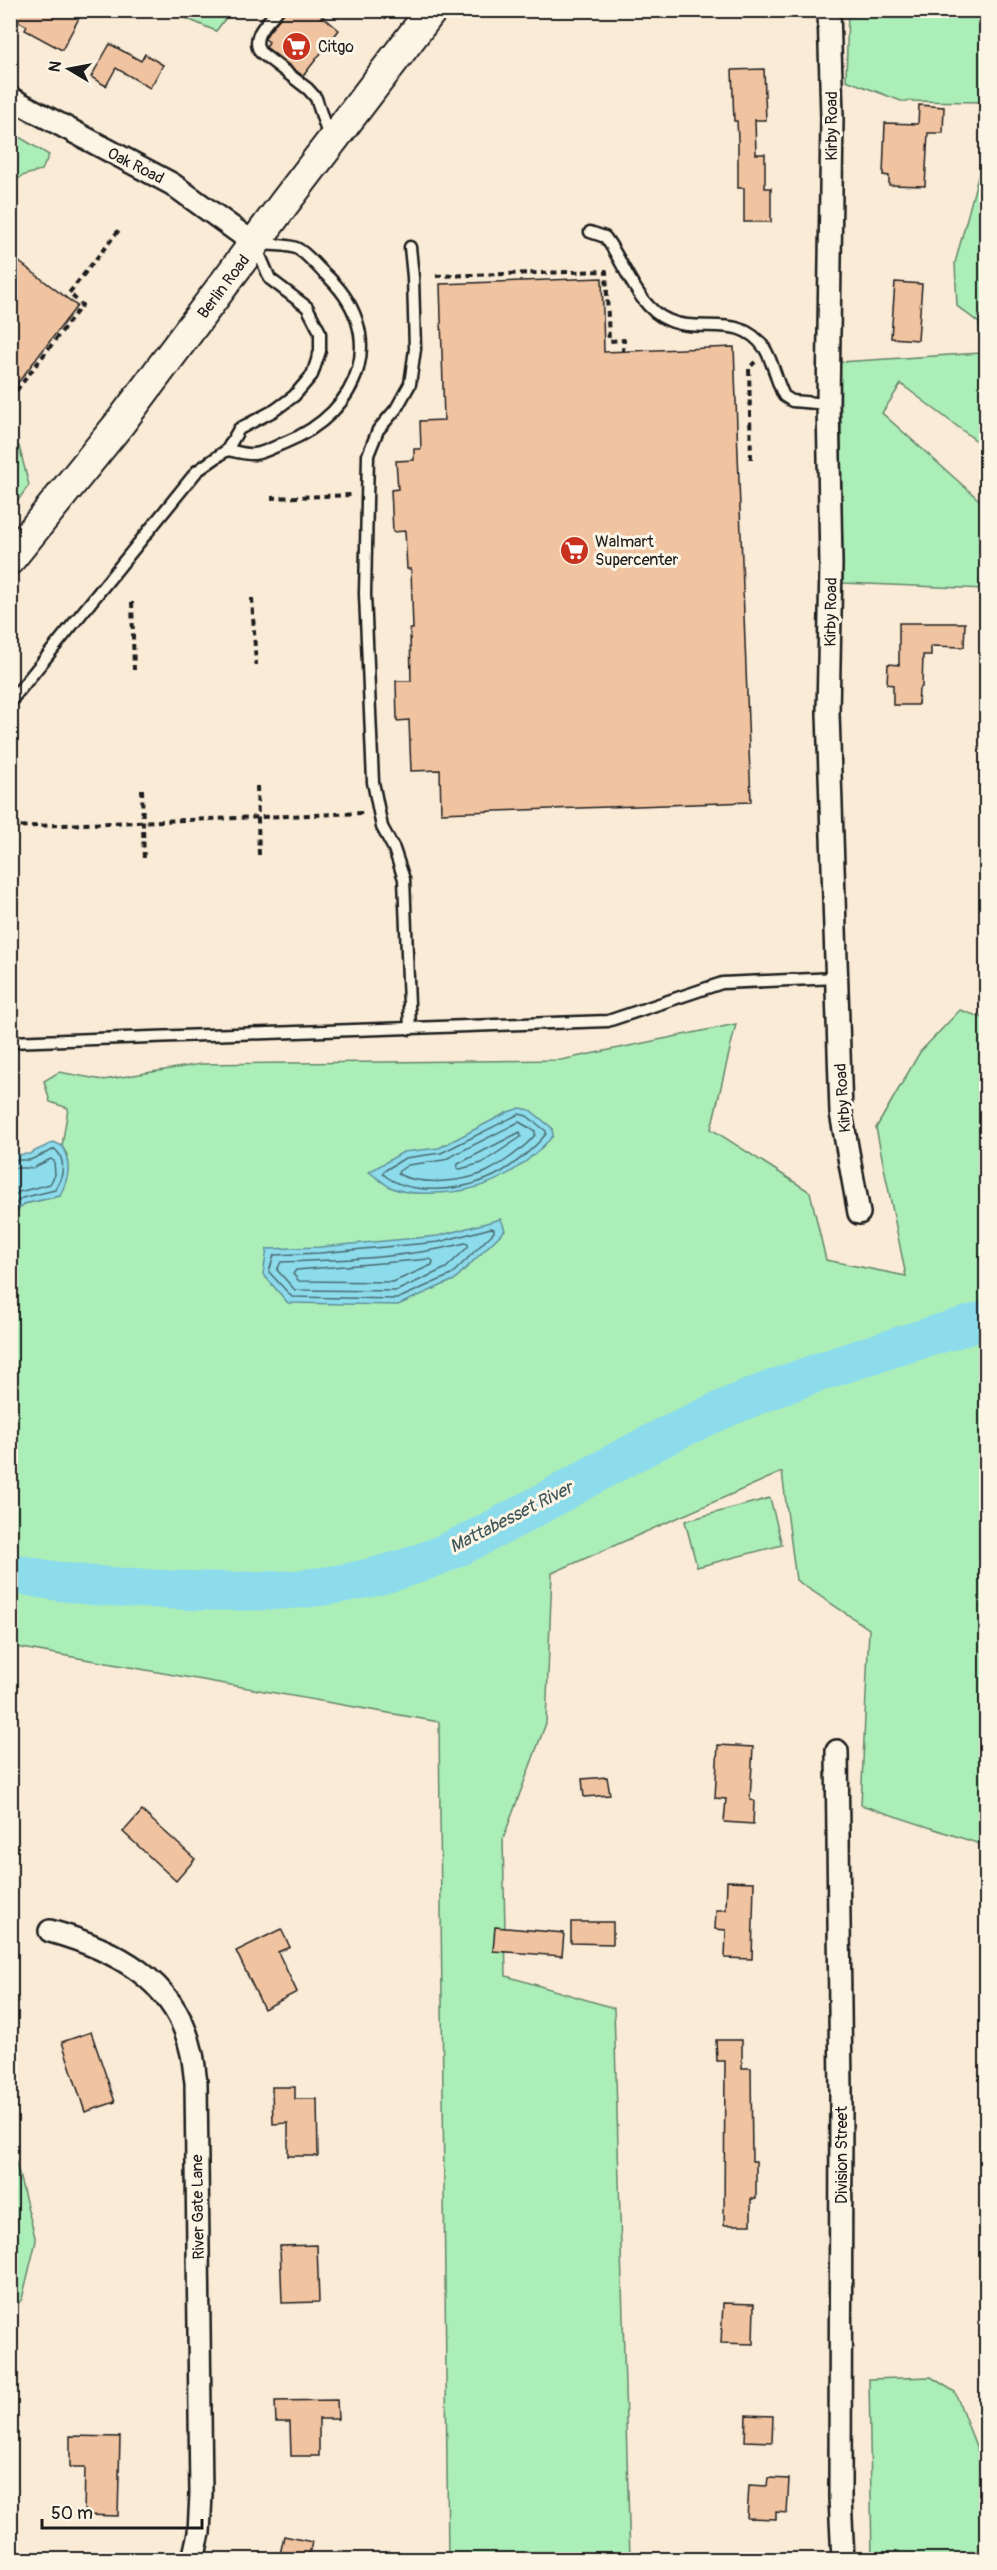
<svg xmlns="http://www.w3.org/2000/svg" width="997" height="2570" font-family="Pangolin,sans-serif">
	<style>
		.green { fill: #aceeb7; stroke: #64856a; stroke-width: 1.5 }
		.water { fill: #8ddcec; stroke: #608f99; stroke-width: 1.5 }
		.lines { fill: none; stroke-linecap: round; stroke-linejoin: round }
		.shore { stroke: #49696f; stroke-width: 1.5 }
		.river { stroke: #8ddcec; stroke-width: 39 }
		.building { fill: #f1c4a1; stroke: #1c1c1c; stroke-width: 1.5 }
		.lane-casing { stroke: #1c1c1c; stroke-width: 15 }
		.street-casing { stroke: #1c1c1c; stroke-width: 26 }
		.secondary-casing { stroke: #1c1c1c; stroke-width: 34 }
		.path { stroke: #1c1c1c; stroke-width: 4; stroke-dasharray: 6 4.5; stroke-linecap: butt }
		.lane { stroke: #fcf5e5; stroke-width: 10 }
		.street { stroke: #fcf5e5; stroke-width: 21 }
		.secondary { stroke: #fcf5e5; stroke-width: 30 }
		.labels { text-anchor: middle; stroke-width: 6; stroke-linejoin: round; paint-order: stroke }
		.poi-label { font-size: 16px; fill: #1c1c1c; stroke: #fcf5e5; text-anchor: start }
		.street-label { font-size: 16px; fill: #1c1c1c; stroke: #fcf5e5 }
		.water-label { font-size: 18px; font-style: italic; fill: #3e565a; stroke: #fcf5e5 }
	</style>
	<rect width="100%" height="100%" fill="#faebd7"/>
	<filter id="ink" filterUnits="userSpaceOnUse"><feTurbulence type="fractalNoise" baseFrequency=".0167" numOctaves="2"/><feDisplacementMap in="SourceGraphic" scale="12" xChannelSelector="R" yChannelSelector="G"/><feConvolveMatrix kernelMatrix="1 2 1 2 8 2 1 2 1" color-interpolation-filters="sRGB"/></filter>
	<g filter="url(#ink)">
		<!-- green -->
		<g class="green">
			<polygon points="169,11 231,11 216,31"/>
			<polygon points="848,11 986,11 986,102 901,101 846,80"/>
			<polygon points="16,135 49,155 42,170 22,176 11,185 11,142"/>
			<polygon points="986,147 986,448 901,384 882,413 986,506 986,589 843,583 840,362 981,353 979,323 957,306 955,263"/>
			<polygon points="19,446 29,485 11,510 11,453"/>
			<polygon points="960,1010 986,1019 986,1846 861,1805 869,1629 796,1580 782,1472 552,1573 546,1723 503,1839 506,1976 614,2008 630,2559 448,2559 439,1722 11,1646 11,1217 24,1204 60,1196 67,1155 62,1146 68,1108 50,1102 44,1081 59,1072 103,1080 201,1064 561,1060 736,1024 711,1129 810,1192 826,1260 906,1276 876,1128 920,1052"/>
			<polygon points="770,1498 782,1545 697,1567 685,1521"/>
			<polygon points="11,2143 36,2241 22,2299 11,2312"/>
			<polygon points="931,2377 955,2392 986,2472 986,2559 872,2559 869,2379"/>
		</g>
		<!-- water -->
		<g class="water">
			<path d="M 520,1108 L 530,1110 L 552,1128 L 553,1136 C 519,1173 484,1193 433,1193 C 419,1194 401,1193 388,1186 C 382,1182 376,1177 369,1172 L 403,1152 L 439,1148 L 508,1112 Z"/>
			<path d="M 54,1142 L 62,1146 C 72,1165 69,1177 60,1196 L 24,1204 L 11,1217 L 11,1155 L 29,1154 Z"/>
			<polygon points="501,1219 505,1230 454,1280 398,1305 288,1303 263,1274 267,1249 320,1247 438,1236"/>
		</g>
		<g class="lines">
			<!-- shore -->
			<g class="shore">
				<path d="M 519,1114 L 527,1116 L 546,1131 L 546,1134 C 533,1150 506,1172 487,1179 C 458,1191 408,1196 383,1174 L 384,1171 L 405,1158 L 441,1153 Z"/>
				<path d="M 519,1122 L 535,1131 L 535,1135 C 523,1149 503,1163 486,1172 C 463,1182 420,1186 398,1174 L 399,1171 L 408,1165 L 444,1160 Z"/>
				<polygon points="520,1132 521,1137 482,1163 460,1169 457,1168 458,1164"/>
				<path d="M 10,1160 L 30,1160 L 55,1149 C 67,1160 63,1178 55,1190 L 22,1198 L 10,1209"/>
				<polyline points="10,1168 32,1168 51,1159 54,1161 55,1175 50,1184 19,1192 10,1198"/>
				<polygon points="491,1228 494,1229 494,1232 451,1275 397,1299 292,1297 269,1272 274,1255 320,1253 439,1242"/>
				<path d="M 465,1243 L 468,1244 L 468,1247 L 446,1268 L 396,1291 L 295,1290 L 277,1270 L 281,1262 C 340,1260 408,1258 465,1243 Z"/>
				<polygon points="430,1259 433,1261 432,1265 393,1282 299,1281 293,1274 296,1270"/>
			</g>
			<!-- river -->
			<path class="river" d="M 10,1572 C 58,1584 106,1587 154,1589 C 257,1594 349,1595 445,1553 C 530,1515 608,1462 693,1423 C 787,1379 887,1349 986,1320"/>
		</g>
		<!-- building -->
		<g class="building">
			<polygon points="10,10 64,10 79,18 62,50 25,30 27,26 10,17"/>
			<polygon points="286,10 315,10 339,30 303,76 266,47 269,42 265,39 268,33"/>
			<polygon points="110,44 141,61 145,54 163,65 150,88 116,68 106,86 91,77"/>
			<polygon points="764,69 766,120 755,120 756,154 765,154 765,188 771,188 771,222 744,222 744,188 738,188 738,139 737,121 734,121 732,70"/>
			<polygon points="919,105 944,107 943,133 928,133 925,186 889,185 889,176 883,175 885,123 918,124"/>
			<polygon points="10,255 77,306 10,393"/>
			<polygon points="602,278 604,352 734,347 751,802 441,813 440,770 411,771 409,720 397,721 396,681 411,681 410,629 413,629 411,569 407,569 405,531 393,532 391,490 398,489 396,461 414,460 414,449 421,449 420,421 444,420 440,284"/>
			<polygon points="895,282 922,284 918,340 891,338"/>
			<polygon points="899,623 965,623 964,647 931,646 931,655 923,655 922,687 919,689 918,705 893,705 893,685 887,684 888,664 899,665"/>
			<polygon points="718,1745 753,1747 750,1800 754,1801 753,1824 724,1822 726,1799 715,1798"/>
			<polygon points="607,1777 610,1795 584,1797 582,1779"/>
			<polygon points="142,1811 195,1859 176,1881 123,1832"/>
			<polygon points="727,1881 754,1882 752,1959 725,1958 726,1930 715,1929 716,1910 726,1910"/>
			<polygon points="571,1922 613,1922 613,1944 571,1943"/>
			<polygon points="495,1927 564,1933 562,1956 493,1951"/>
			<polygon points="281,1929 290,1947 278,1952 297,1992 264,2009 236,1951"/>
			<polygon points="91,2032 115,2102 85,2112 62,2042"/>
			<polygon points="716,2040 742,2040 742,2068 751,2068 752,2161 756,2161 756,2199 751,2199 751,2225 724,2225 725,2061 717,2061"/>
			<polygon points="272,2087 295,2087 295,2099 317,2099 318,2156 288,2156 288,2123 273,2124"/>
			<polygon points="317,2245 319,2302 282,2303 280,2246"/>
			<polygon points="723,2303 754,2304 753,2344 721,2343"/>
			<polygon points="337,2400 338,2419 319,2419 319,2456 291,2456 290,2422 276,2422 275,2401"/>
			<polygon points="746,2415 773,2416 772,2442 745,2441"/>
			<polygon points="70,2436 120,2437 118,2516 84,2515 85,2467 70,2467"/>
			<polygon points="768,2478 789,2479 787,2513 776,2512 776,2519 747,2518 749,2485 767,2486"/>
			<polygon points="284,2536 312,2542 308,2559 279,2559"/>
		</g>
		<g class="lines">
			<defs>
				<g id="lane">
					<path d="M 278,10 C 268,22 250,36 260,52 L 308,89 L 316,98 L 329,138"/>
					<path d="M 590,232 L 605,237 C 625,263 637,307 668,320 C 701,335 740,311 765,349 C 774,364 776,381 784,396 L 792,401 L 828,404"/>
					<polyline points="410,247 413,277 415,349 410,384 396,409 378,430 368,455 365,594 373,782 382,827 394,849 404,879 410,1029"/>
					<path d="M 10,702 L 197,471 L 227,450 L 239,429 L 275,410 L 294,396 L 312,375 L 320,351 L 320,332 L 307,307 L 270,279 L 255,244 C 267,245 285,244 296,248 C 306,252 316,266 324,273 C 390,332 362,412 284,443 C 276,446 264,453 254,454 C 246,455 235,451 227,450"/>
					<polyline points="10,1042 608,1021 722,983 837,978"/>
				</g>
				<g id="street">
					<polyline points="829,10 832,118 828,404 831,564 828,713 841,1113 859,1213"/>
					<polyline points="10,98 172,184 255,244"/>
					<polyline points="837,1751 841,2092 840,2498 843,2560"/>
					<path d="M 50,1931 C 114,1949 175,1979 191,2050 C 194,2060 194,2071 196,2082 L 201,2494 L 199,2533 L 193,2560"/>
				</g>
				<polyline id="secondary" points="10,559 120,423 286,201 432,10"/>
			</defs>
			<!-- lane casing -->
			<use href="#lane" class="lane-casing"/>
			<!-- street casing -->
			<use href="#street" class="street-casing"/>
			<!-- secondary casing -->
			<use href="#secondary" class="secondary-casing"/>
			<!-- path -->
			<g class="path">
				<polyline points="436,276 606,271 609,341 624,340 623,351"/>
				<polyline points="10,399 82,305 69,293 119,230"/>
				<polyline points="751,459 749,368 755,362"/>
				<polyline points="271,498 351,495"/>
				<polyline points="252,598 256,665"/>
				<polyline points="132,602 134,670"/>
				<polyline points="257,786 259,855"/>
				<polyline points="142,789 144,861"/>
				<polyline points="10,827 363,813"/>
			</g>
			<!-- lane -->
			<use href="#lane" class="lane"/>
			<!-- street -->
			<use href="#street" class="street"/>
			<!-- secondary -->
			<use href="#secondary" class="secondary"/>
		</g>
	</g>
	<!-- icons -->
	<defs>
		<symbol id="supermarket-disc" viewBox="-11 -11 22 22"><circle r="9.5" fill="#c8321e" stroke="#fcf5e5"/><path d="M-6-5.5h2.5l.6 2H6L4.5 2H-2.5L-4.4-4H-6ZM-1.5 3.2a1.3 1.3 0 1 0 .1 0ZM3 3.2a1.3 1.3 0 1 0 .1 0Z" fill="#fff"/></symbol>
	</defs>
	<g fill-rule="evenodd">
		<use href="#supermarket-disc" x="280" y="30" width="33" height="33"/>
		<use href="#supermarket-disc" x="558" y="534" width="33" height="33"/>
	</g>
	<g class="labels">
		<!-- poi labels -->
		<g class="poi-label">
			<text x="318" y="52">Citgo</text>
			<text x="595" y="547">Walmart<tspan x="595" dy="18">Supercenter</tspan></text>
		</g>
		<!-- street labels -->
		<g class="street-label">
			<text transform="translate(831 126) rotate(-90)" y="6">Kirby Road</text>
			<text transform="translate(136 165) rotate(27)" y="6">Oak Road</text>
			<text transform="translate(223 286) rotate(-53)" y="6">Berlin Road</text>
			<text transform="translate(830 612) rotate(-89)" y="6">Kirby Road</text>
			<text transform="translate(842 1098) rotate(-94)" y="6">Kirby Road</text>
			<text transform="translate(841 2155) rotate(-90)" y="6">Division Street</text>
			<text transform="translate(197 2207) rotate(-91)" y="6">River Gate Lane</text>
		</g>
		<!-- water labels -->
		<g class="water-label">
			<text transform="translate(511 1517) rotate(-27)" y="6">Mattabesset River</text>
		</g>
	</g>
	<!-- margin -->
	<rect width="997" height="2570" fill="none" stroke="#fcf5e5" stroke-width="36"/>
	<rect x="18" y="18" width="961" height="2534" fill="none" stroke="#1c1c1c" stroke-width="2" filter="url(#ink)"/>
	<!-- north arrow -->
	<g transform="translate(69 69) rotate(280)" stroke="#fcf5e5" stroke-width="4.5" paint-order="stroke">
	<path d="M0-4.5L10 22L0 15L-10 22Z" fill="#1c1c1c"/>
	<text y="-9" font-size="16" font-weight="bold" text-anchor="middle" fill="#1c1c1c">N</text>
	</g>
	<!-- scale -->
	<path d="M42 2519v9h160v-9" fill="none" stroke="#1c1c1c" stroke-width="3"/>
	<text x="51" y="2519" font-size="18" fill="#1c1c1c" stroke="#fcf5e5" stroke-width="4.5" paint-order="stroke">50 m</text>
</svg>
